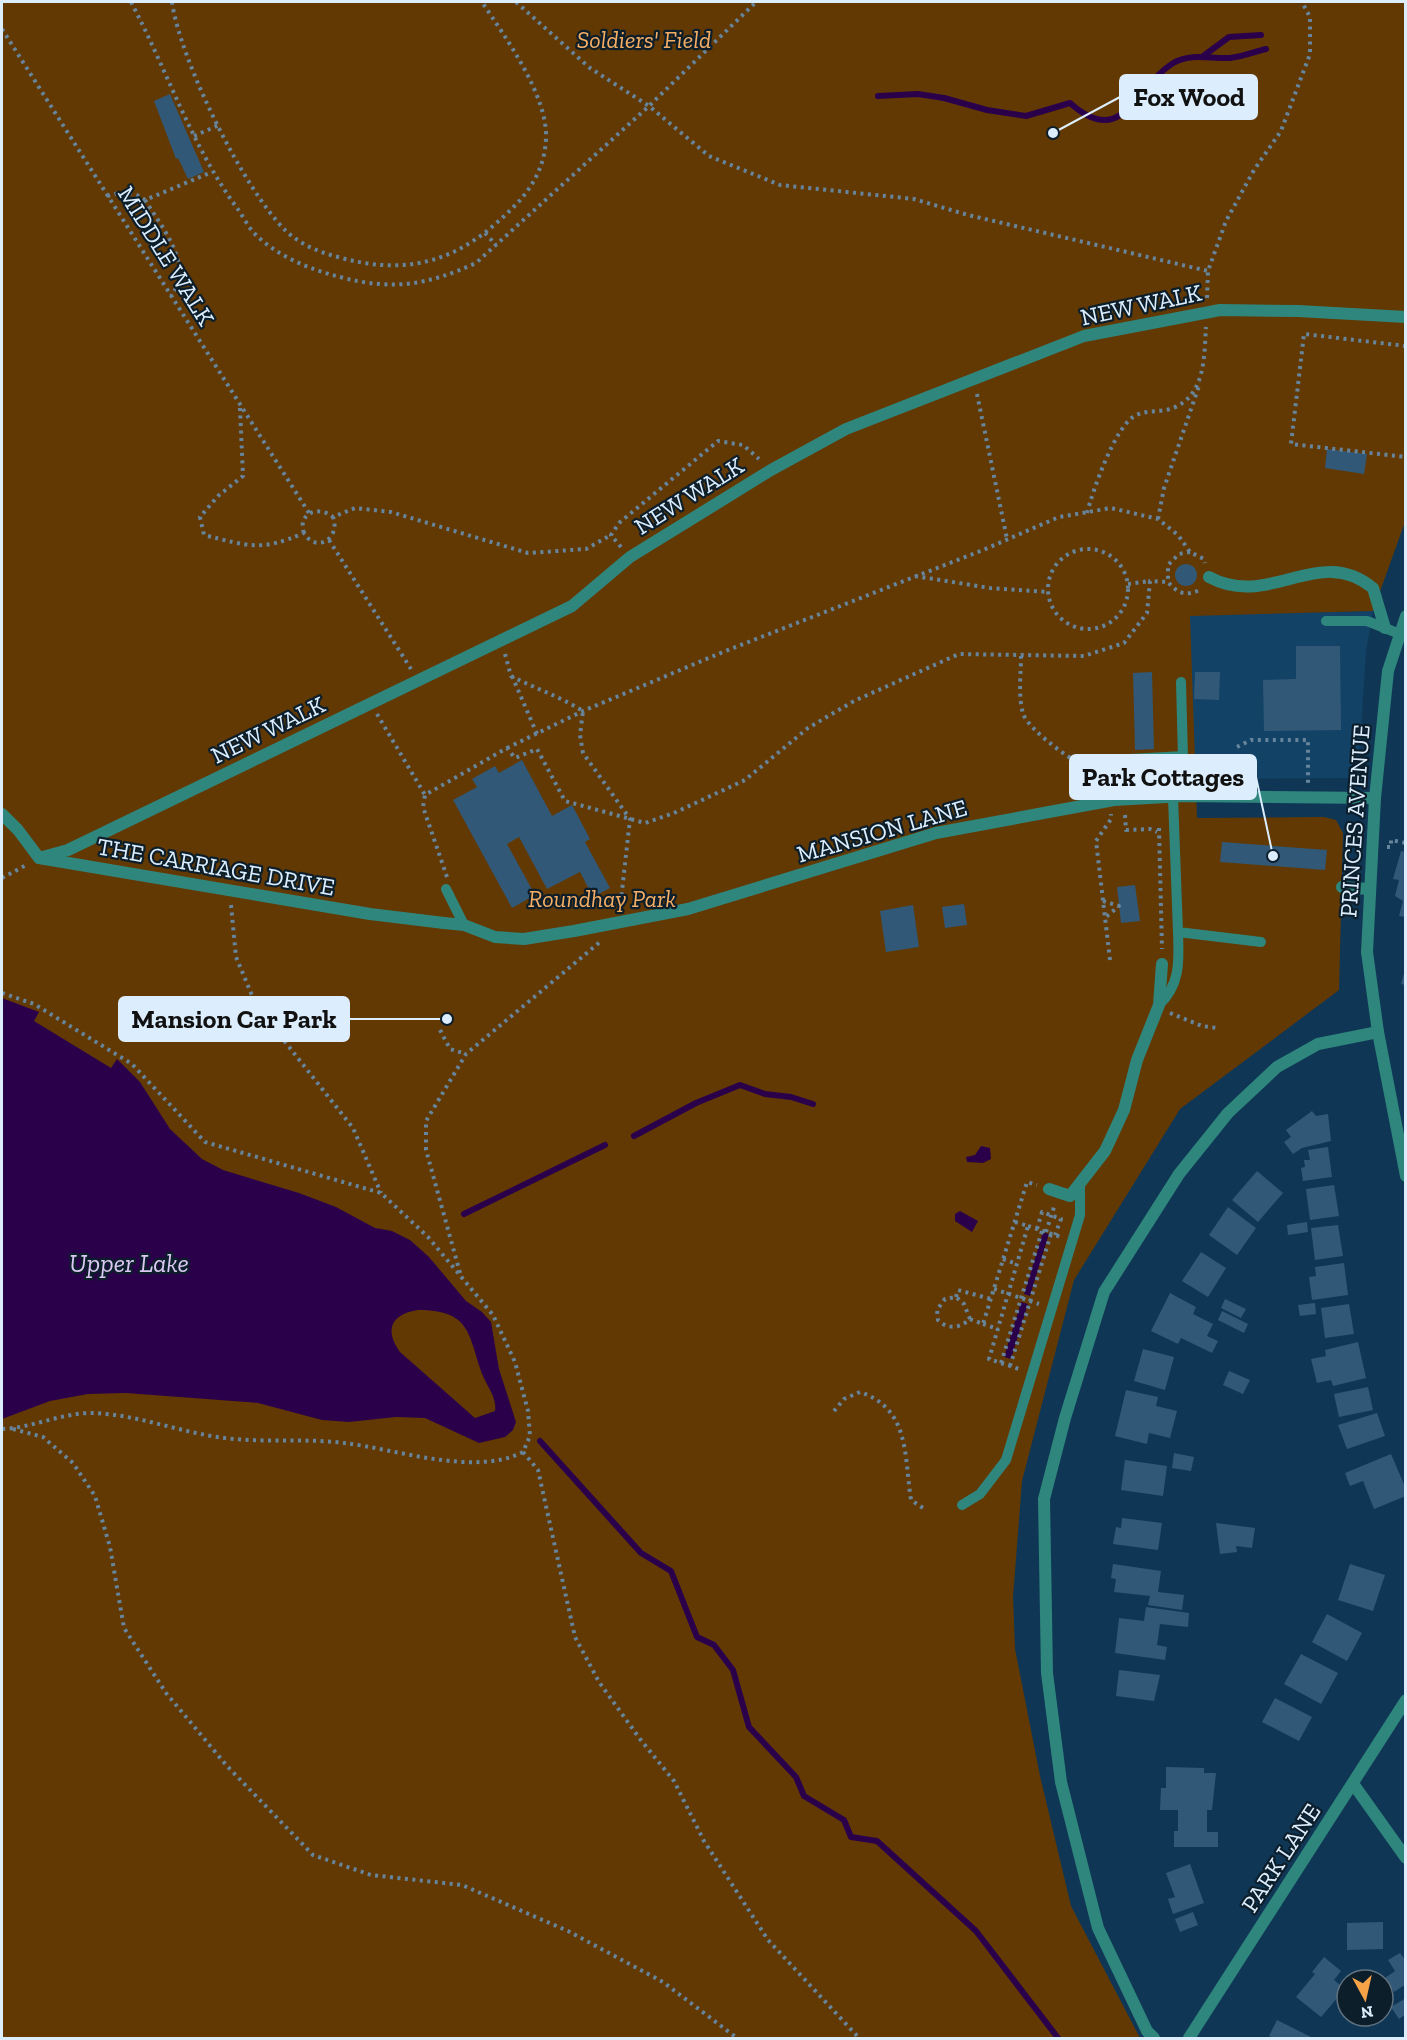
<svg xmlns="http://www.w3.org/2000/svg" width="1407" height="2040" font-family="'Zilla Slab',serif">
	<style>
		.built { fill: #124265 }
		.green { fill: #633903 }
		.water { fill: #2b004a; fill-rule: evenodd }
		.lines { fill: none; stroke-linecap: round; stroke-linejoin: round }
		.stream { stroke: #2b004a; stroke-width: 6 }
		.building { fill: #315877 }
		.path { stroke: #66859c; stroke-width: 4; stroke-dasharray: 3 4.5; stroke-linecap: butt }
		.service { stroke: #2f867d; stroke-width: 10 }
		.pedestrian { stroke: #2f867d; stroke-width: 12 }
		.minor { stroke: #2f867d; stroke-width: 12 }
		.tertiary { stroke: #2f867d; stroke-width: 12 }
		.labels { text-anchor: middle; stroke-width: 4.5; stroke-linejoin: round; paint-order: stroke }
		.park-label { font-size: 24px; font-style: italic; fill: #f6ae64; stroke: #0d1e2b }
		.street-label { font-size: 24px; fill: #dceefd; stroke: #0d1e2b }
		.water-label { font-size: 26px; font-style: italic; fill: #dbc8f3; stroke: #0d1e2b }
		.leader { fill: none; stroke: #dceefd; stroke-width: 2 }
		.callout-dot { fill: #dceefd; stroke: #0d1e2b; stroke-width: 2 }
		.callout { fill: #dceefd; stroke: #dceefd; stroke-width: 2 }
		.callout-label { font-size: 26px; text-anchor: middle; font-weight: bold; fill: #111 }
	</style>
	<rect width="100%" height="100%" fill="#0f3755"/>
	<!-- built -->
	<polygon class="built" points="1373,611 1366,651 1359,761 1356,772 1349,778 1204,779 1111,783 1190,615"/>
	<!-- green -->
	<polygon class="green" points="2,2 1405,2 1406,519 1373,611 1190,616 1197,818 1324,817 1336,820 1343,833 1339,990 1180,1109 1074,1280 1022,1481 1013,1597 1015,1649 1040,1776 1071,1906 1140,2038 2,2038"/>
	<!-- water -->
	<g class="water">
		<path d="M 2,998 L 39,1012 L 34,1021 L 111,1068 L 117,1059 L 140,1082 L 170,1129 L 202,1159 L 223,1170 L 299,1193 L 336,1207 L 375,1228 L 392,1231 L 410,1240 L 429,1257 L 466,1301 L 482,1312 L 491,1322 L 499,1369 L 516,1422 L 513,1430 L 505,1437 L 479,1443 L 425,1418 L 396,1417 L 349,1422 L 322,1420 L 258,1403 L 126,1393 L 88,1394 L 50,1401 L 2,1419 ZM 418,1310 C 473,1310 468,1337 483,1376 C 488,1388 497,1398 495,1411 L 475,1418 L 400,1352 C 384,1330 391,1314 418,1310 Z"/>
		<polygon points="981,1146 990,1148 991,1159 983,1163 967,1162 966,1157 975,1155"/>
		<polygon points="960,1211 978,1221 972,1232 955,1221 955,1214"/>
		<polygon points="1043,1232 1049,1234 1030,1296 1024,1294"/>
		<polygon points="1021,1302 1028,1304 1011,1359 1004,1357"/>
	</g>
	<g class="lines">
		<!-- stream -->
		<g class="stream">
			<polyline points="1202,57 1229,37 1261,35"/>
			<path d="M 878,96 L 918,94 L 944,98 L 987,110 L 1026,116 L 1070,103 C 1124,151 1135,85 1175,62 C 1192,53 1211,59 1230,58 C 1241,57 1254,52 1266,49"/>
			<polyline points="634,1136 696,1103 740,1085 765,1094 791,1097 813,1104"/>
			<polyline points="464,1214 605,1145"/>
			<polyline points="540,1441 641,1553 671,1571 697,1637 714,1645 733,1670 749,1727 796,1777 804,1796 844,1820 851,1837 877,1841 976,1931 1058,2038"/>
		</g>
	</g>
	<!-- building -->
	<g class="building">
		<polygon points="170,94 204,172 188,179 178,158 176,159 154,101"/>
		<polygon points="1327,449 1367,454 1364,474 1325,468"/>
		<circle cx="1186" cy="575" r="11"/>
		<polygon points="1296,646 1340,646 1341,730 1264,731 1263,680 1296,679"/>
		<polygon points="1152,672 1154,749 1135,750 1133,673"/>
		<polygon points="1195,672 1220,672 1219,700 1194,699"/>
		<polygon points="522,760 552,816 572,805 590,839 585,842 610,888 593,897 580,872 547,889 519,837 507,844 535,895 512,908 453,800 477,787 472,779 495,766 499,773"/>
		<polygon points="1222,842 1327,850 1325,870 1220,862"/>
		<polygon points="1401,851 1406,852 1406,917 1399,916 1403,901 1395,896 1399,880 1393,879"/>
		<polygon points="1135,885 1140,921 1121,923 1117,887"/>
		<polygon points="964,904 967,925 945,928 942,907"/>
		<polygon points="913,905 919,947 886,952 880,911"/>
		<polygon points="1405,970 1406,970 1406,985 1401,984"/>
		<polygon points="1312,1111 1316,1116 1328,1114 1331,1141 1302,1148 1293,1154 1284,1142 1291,1137 1286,1130"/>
		<polygon points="1328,1147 1332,1177 1303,1181 1301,1168 1305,1167 1304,1160 1310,1160 1308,1150"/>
		<polygon points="1257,1171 1283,1193 1258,1222 1232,1200"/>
		<polygon points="1334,1185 1339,1216 1310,1220 1306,1189"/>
		<polygon points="1228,1207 1256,1228 1237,1255 1209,1235"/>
		<polygon points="1307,1222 1308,1232 1288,1235 1287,1225"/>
		<polygon points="1338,1225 1343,1256 1315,1260 1311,1228"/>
		<polygon points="1201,1252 1226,1268 1208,1297 1182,1281"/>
		<polygon points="1344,1263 1348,1295 1312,1300 1309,1277 1316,1276 1315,1267"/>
		<polygon points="1170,1293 1196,1307 1193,1314 1213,1324 1207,1336 1218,1341 1212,1353 1181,1338 1178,1344 1151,1331"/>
		<polygon points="1225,1299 1246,1309 1241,1318 1221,1308"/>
		<polygon points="1315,1303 1316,1314 1300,1316 1298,1305"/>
		<polygon points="1349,1304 1354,1334 1325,1338 1321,1308"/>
		<polygon points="1222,1311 1248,1324 1244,1333 1218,1320"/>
		<polygon points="1358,1342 1366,1378 1333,1386 1331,1380 1317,1383 1311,1359 1326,1356 1325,1350"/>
		<polygon points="1143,1349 1174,1357 1165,1390 1134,1381"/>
		<polygon points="1229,1371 1250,1380 1243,1394 1223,1385"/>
		<polygon points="1368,1387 1373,1410 1339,1417 1334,1394"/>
		<polygon points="1126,1390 1158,1397 1156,1406 1177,1411 1170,1438 1149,1433 1147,1444 1115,1436"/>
		<polygon points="1377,1413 1385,1436 1347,1449 1338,1425"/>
		<polygon points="1174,1453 1194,1457 1191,1471 1172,1468"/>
		<polygon points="1391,1454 1406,1489 1406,1496 1374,1509 1363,1481 1350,1486 1345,1473"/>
		<polygon points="1125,1460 1167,1466 1163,1496 1121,1490"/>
		<polygon points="1122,1518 1162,1523 1158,1550 1113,1544 1116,1527 1121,1528"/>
		<polygon points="1216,1523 1255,1528 1252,1548 1236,1546 1237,1552 1220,1554"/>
		<polygon points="1113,1564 1161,1571 1158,1592 1184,1595 1182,1610 1148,1605 1150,1596 1114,1592 1116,1579 1111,1578"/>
		<polygon points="1350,1564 1385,1575 1373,1611 1338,1600"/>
		<polygon points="1146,1607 1189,1613 1188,1627 1160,1624 1157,1645 1167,1647 1165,1660 1115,1653 1119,1618 1144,1621"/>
		<polygon points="1327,1614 1362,1633 1347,1661 1312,1642"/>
		<polygon points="1301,1654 1338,1673 1321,1704 1284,1684"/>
		<polygon points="1119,1670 1160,1675 1154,1701 1116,1696"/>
		<polygon points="1275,1698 1312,1717 1299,1741 1262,1722"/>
		<polygon points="1166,1767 1204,1768 1204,1773 1216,1773 1212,1810 1207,1810 1207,1832 1218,1832 1218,1847 1174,1847 1174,1831 1178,1831 1178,1810 1160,1810 1161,1788 1166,1788"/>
		<polygon points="1190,1864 1204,1903 1173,1914 1168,1899 1175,1897 1166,1873"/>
		<polygon points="1193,1912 1198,1925 1180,1932 1175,1919"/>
		<polygon points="1383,1922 1383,1949 1347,1950 1347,1923"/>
		<polygon points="1400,1953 1406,1961 1406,1984 1394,1992 1385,1978 1395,1971 1388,1960"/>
		<polygon points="1324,1957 1341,1971 1334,1980 1345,1989 1321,2017 1296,1997 1315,1974 1312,1972"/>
		<polygon points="1406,1998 1406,2014 1399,2019 1391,2007"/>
		<polygon points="1277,2020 1313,2038 1273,2038 1269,2036"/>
	</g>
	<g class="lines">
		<!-- path -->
		<g class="path">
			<path d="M 131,2 C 167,70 191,145 237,208 C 243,216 248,227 255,234 C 277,256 311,270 340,277 C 392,291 428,285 476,263 L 649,106 L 756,2"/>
			<path d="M 172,2 C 180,60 244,190 286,231 C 301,245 319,252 338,257 C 397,274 447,266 494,225 C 521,202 544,178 546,139 C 548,95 505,37 482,2"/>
			<polyline points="516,2 590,68 649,106 709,156 780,185 914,199 968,215 1208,271"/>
			<polyline points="2,29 309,513"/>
			<polyline points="194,136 219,125"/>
			<path d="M 107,196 C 122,192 132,190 145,200 L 212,172"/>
			<path d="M 145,200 C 161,226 195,266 171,296"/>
			<polyline points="485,233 496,245"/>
			<polyline points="1207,298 1208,271 1226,221 1254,170 1281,131 1310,54 1310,17 1302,2"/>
			<polyline points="1406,346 1304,334 1291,444 1406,457"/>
			<polyline points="977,394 1007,539"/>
			<path d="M 240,408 L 243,476 L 218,496 L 200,517 L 204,535 C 249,546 260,552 304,533 C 316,554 341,538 333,517"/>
			<path d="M 1087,513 C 1093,490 1114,430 1133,417 C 1145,409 1160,413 1173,408 C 1206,395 1204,356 1206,327"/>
			<polyline points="1158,519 1164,488 1200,383"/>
			<path d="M 304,533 C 297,513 319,505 333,517 L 355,508 L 391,512 L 528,553 L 586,549 L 611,535"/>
			<polyline points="329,540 411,669"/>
			<polyline points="621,547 611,535 619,523 718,441 743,445 759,459"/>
			<circle cx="1088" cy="589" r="40"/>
			<path d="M 1190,552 L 1179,554 L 1168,565 L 1168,582 C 1179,595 1187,596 1202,589"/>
			<polyline points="915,576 990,588 1049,592"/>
			<polyline points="1128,584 1150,581"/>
			<path d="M 505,654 L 511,676 C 536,689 557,695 583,711 L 580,735 L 583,753 L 630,819 L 620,909"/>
			<path d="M 1021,656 C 1021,673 1018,697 1023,713 C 1028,731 1082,769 1100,773"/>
			<polyline points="512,676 537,734"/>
			<polyline points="377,714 425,795"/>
			<polyline points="1237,747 1251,740 1308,740 1308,783"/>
			<polyline points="507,748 583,711 723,652 983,550 1059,517 1111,508 1158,519 1178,535 1190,552 1204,559 1205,563"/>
			<polyline points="1125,815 1126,830 1150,829 1157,832"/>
			<polyline points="1159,828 1162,949"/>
			<polyline points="1387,847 1391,847 1391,840 1406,843"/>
			<polyline points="447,877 423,807 425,795 507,748 515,758 537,749 565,801 645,823 674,813 745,780 808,728 854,701 959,654 1084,656 1124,643 1147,613 1150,581 1168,582"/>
			<polyline points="2,878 28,864"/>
			<polyline points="1103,901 1119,906 1106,917"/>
			<polyline points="231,905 236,957 256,1005 353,1128 381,1193"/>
			<polyline points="1110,960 1096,841 1111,819 1111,814"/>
			<path d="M 2,993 L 34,1004 L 132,1064 L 205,1142 L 381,1193 L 428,1237 L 493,1315 L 515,1362 L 528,1411 L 530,1436 L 523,1452 C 474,1477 397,1449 344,1443 C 305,1438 265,1443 225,1438 C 181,1433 137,1414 91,1413 C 62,1413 31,1428 2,1429"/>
			<polyline points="1170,1013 1202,1026 1217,1028"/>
			<polyline points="440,1030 450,1049 466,1054"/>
			<polyline points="1015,1222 1028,1226 989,1359 1019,1369"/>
			<polyline points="1028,1226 1061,1237"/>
			<polyline points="1037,1229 1042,1212 1061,1219 1055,1235"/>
			<polyline points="1046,1232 1055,1204"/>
			<polyline points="1003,1259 1017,1264"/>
			<polyline points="460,1273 426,1150 426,1121 466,1054 600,942"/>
			<polyline points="994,1289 1039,1304"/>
			<polyline points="956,1297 958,1290 991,1299"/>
			<path d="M 970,1319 L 964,1304 L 956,1297 L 945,1299 L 937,1310 L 938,1320 C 948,1330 960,1328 970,1319 L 983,1324 L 1027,1182 L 1037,1185"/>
			<polyline points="983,1324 998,1329"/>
			<polyline points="1001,1363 1042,1231"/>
			<polyline points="1010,1366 1051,1234"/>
			<path d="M 834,1411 L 844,1399 L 860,1392 C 910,1409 904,1455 911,1500 L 923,1508"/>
			<polyline points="13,1429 43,1437 73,1463 95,1496 110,1547 124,1628 166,1693 227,1766 313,1855 371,1875 462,1885 568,1931 663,1982 737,2038"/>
			<polyline points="523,1452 538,1470 575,1637 599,1682 640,1739 674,1781 704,1841 768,1940 859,2038"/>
		</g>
		<!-- service -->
		<g class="service">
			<polyline points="1326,621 1367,621 1400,634"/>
			<polyline points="1181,682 1184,796"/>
			<polyline points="1173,797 1178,932 1261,942"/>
			<polyline points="1114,800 1112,760 1183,756"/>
			<polyline points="446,889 464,925"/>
			<path d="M 1159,1005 C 1181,984 1179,960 1178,932"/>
			<polyline points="962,1505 980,1494 1006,1460 1080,1215 1080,1187"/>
		</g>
		<!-- pedestrian -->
		<g class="pedestrian">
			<path d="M 1209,577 C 1270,610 1319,543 1373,588 L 1385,628"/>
			<polyline points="2,814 18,830 39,858 370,914 444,923"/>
			<polyline points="39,858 68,850 572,606 630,557 771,470 846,429 1084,336 1220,310 1298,311 1406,317"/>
			<polyline points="1342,887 1368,889"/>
			<polyline points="1049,1189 1070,1196 1105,1151 1124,1110 1137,1060 1159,1005 1162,964"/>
		</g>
		<!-- minor -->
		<g class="minor">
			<polyline points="444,923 464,925 495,937 524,939 574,931 688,909 936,833 1114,800 1184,796 1375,798"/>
			<polyline points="1354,1785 1406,1858"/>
			<polyline points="1154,2038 1147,2031 1098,1928 1061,1782 1047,1673 1044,1499 1065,1418 1104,1292 1179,1174 1228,1113 1277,1067 1318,1044 1378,1032"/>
		</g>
		<!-- tertiary -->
		<g class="tertiary">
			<polyline points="1406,616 1388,671 1375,798 1367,952 1378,1032 1406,1176"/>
			<polyline points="1189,2038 1406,1700"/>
		</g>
	</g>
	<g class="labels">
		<!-- park labels -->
		<g class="park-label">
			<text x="644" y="48">Soldiers' Field</text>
			<text x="602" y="907">Roundhay Park</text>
		</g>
		<!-- street labels -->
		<g class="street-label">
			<text transform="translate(166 256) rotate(58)" y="8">MIDDLE WALK</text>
			<text transform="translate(1141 305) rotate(-12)" y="8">NEW WALK</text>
			<text transform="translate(689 496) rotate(-32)" y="8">NEW WALK</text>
			<text transform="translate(268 730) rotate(-26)" y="8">NEW WALK</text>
			<text transform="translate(1355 821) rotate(-86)" y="8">PRINCES AVENUE</text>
			<text transform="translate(882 831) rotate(-16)" y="8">MANSION LANE</text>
			<text transform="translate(216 867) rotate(10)" y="8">THE CARRIAGE DRIVE</text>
			<text transform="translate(1281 1858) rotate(-57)" y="8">PARK LANE</text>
		</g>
		<!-- water labels -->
		<g class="water-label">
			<text x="129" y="1272">Upper Lake</text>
		</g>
	</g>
	<!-- callouts -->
	<path class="leader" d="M1053 133L1120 97M1273 856L1256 777M447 1019L349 1019"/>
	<g class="callout-dot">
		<circle cx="1053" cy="133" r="6"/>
		<circle cx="1273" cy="856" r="6"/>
		<circle cx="447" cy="1019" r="6"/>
	</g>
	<g class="callout">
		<rect x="1120" y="75" width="137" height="44" rx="6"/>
		<rect x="1070" y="755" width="186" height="44" rx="6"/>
		<rect x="119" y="997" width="230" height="44" rx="6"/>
	</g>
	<g class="callout-label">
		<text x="1189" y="106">Fox Wood</text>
		<text x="1163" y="786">Park Cottages</text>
		<text x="234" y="1028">Mansion Car Park</text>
	</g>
	<!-- border -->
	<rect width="1407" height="2040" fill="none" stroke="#dceefd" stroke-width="6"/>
	<!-- north arrow -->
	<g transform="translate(1365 1998) rotate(172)"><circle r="28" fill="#0d1e2b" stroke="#60717f" stroke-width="1.5"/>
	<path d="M0-4.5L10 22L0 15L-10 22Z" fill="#f6a247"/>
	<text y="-9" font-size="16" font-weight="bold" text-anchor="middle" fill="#dceefd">N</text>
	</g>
</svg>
